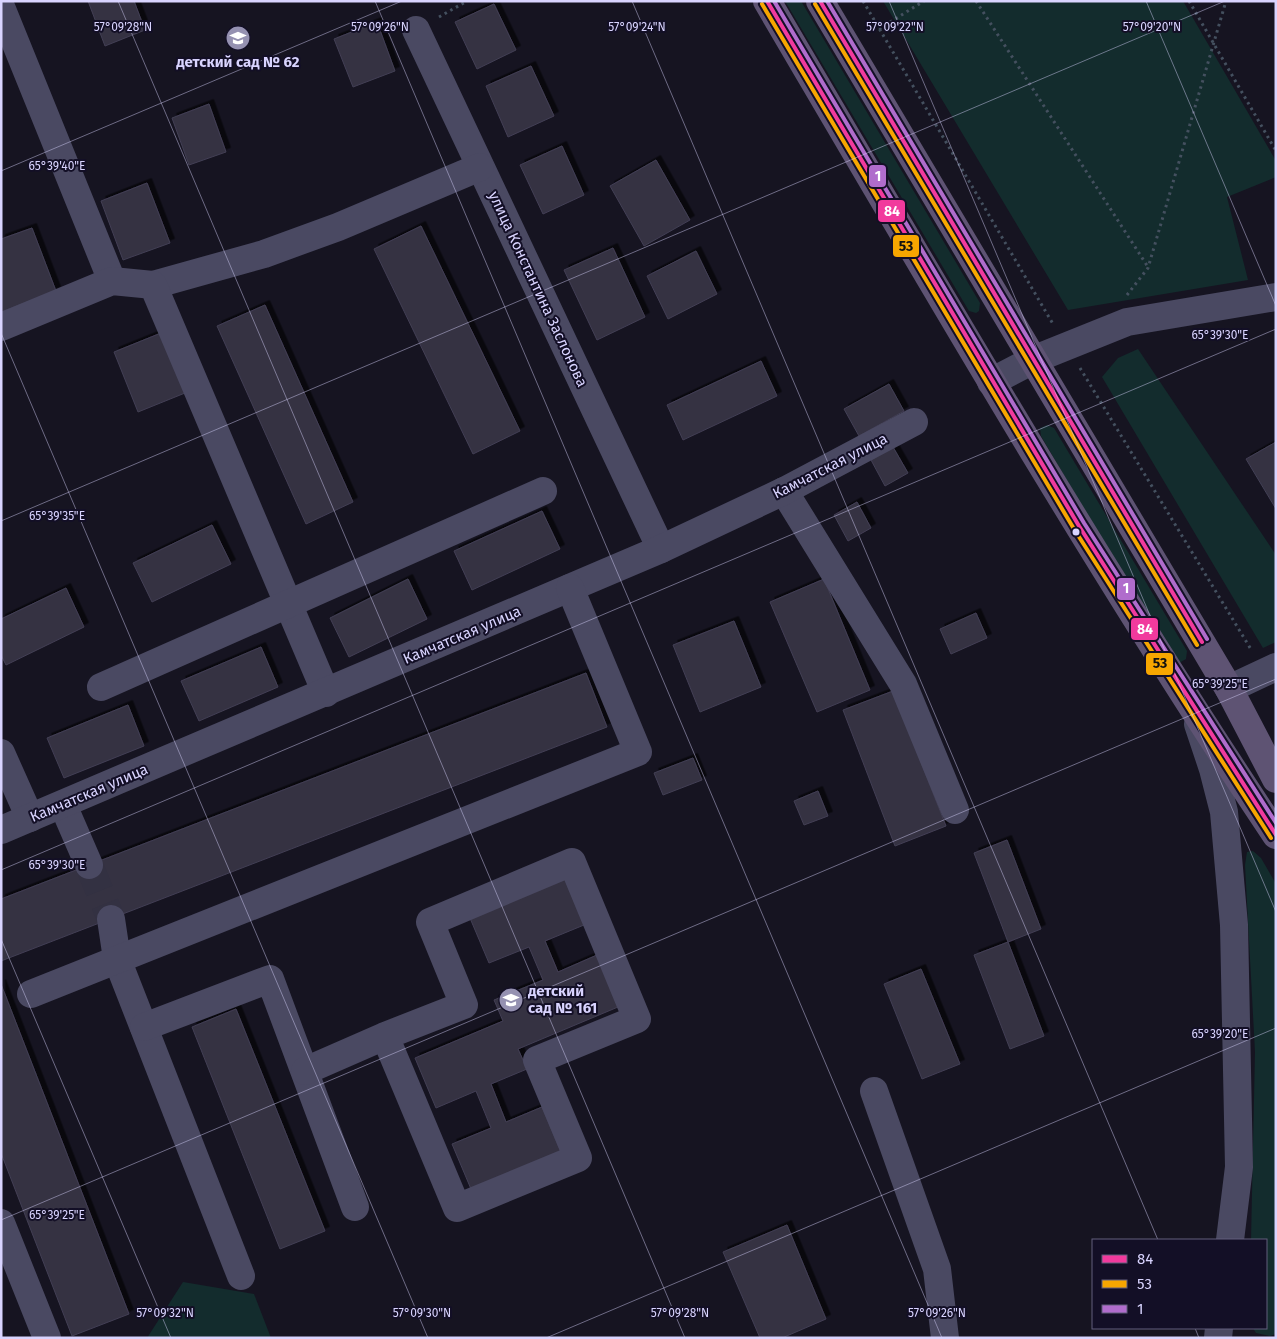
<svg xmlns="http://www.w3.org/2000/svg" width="1277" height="1339" font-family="'Fira Sans',sans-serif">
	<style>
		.green { fill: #132c2d }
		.building { fill: #343243; stroke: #433f54; filter: url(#shadow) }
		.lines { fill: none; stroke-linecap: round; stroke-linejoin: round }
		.minor-tunnel { stroke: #333142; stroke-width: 28; stroke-dasharray: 28 14; stroke-linecap: butt }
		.path { stroke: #44505f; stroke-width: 3; stroke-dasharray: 2.5 4; stroke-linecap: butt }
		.minor { stroke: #4a4962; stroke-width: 28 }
		.major { stroke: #5e5373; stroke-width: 28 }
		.bus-1-casing { stroke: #130f26; stroke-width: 8 }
		.bus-2-casing { stroke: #130f26; stroke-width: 8 }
		.bus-3-casing { stroke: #130f26; stroke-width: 8 }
		.bus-1 { stroke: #f13a9d; stroke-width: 4 }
		.bus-2 { stroke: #f7a600; stroke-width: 4 }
		.bus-3 { stroke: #b06ccc; stroke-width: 4 }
		.ticks { fill: none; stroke: #d9d4ff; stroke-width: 1; stroke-opacity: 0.45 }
		.bus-dot { fill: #d9d4ff; stroke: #130f26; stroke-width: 2 }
		.labels { text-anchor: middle; stroke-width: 4; stroke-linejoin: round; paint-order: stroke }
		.poi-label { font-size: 15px; font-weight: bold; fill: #d9d4ff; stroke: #130f26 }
		.street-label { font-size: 15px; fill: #d9d4ff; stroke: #130f26 }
		.ticks-label { font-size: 12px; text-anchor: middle; fill: #d9d4ff; stroke: #130f26; stroke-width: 4; stroke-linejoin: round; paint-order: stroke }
		.line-badge { stroke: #130f26; stroke-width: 2 }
		.badge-label { font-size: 14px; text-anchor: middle; font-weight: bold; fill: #fff }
		.pale-badge-label { font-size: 14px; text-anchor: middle; font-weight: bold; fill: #111 }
	</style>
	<defs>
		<filter id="shadow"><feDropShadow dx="4.5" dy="-4.5" stdDeviation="0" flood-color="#0009"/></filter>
	</defs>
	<rect width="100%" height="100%" fill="#161421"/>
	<!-- green -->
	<g class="green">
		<polygon points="785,1 801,1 980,303 979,311 976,313 969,311"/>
		<polygon points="883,1 1183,1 1276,161 1276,177 1227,197 1248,280 1068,310"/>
		<polygon points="1138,349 1276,555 1276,642 1263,648 1102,377 1118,358"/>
		<polygon points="1047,425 1054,428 1187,651 1186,659 1179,663 1172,659 1041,436 1040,428"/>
		<polygon points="1253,851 1261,858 1276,884 1276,1334 1270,1336 1256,1333 1253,1328 1266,1328 1266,1240 1251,1240 1255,1052 1245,865 1247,852"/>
		<polygon points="183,1282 254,1294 271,1338 147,1338"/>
	</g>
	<!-- building -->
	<g class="building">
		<polygon points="88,1 134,1 145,30 105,46"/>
		<polygon points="494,4 516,50 477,69 455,22"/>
		<polygon points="377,22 395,71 353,87 334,39"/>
		<polygon points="531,66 554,116 508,137 486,86"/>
		<polygon points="209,104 226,152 189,165 172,118"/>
		<polygon points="562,146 584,195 543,214 520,165"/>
		<polygon points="656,160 690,220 644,246 610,186"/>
		<polygon points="147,183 170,243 123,260 101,201"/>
		<polygon points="421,226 520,431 473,454 374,249"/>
		<polygon points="32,228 56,291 1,312 1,239"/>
		<polygon points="613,248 645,317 597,340 564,270"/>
		<polygon points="696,251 717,294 668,319 647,276"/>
		<polygon points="265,305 353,502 306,524 217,326"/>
		<polygon points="161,333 185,393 138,412 114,352"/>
		<polygon points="761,361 777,396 683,440 667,405"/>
		<polygon points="889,384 904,411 859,436 844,409"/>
		<polygon points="1276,442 1276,509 1246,459"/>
		<polygon points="893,447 908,473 885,486 871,460"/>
		<polygon points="857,502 871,528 848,541 834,515"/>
		<polygon points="542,511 560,549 472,590 454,551"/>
		<polygon points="212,525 231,564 152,602 133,563"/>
		<polygon points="408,579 427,619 349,657 330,618"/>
		<polygon points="824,579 870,690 817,712 770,602"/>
		<polygon points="66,588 84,627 6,665 1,655 1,619"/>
		<polygon points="976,613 987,638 951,654 940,629"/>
		<polygon points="734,621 761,687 700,712 673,645"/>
		<polygon points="261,647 278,687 199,721 181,681"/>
		<polygon points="586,673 607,727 1,961 1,899"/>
		<polygon points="893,691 946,826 895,846 843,710"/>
		<polygon points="128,705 144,746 64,778 47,738"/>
		<polygon points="693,758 702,780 663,795 654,773"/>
		<polygon points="818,791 828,816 804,825 794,801"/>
		<polygon points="1007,840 1041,929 1008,942 974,853"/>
		<polygon points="562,872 584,925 545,941 558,972 597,955 618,1007 518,1049 527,1069 491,1084 506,1122 542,1107 561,1152 471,1189 452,1144 491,1128 476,1091 436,1108 415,1058 503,1021 494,1000 543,980 529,947 489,963 467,911"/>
		<polygon points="1008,942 1044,1036 1010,1049 974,955"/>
		<polygon points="921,969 960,1064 922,1079 884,984"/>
		<polygon points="1,984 129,1314 72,1336 1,1153"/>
		<polygon points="236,1009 325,1231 280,1249 192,1027"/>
		<polygon points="787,1225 826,1319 782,1338 760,1338 723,1252"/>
	</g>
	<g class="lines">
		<!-- minor-tunnel -->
		<polyline class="minor-tunnel" points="89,865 111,919"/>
		<!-- path -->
		<g class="path">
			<polyline points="863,1 1053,324"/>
			<polyline points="976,1 1148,267"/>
			<polyline points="1189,1 1276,151"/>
			<polyline points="439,17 467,1"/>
			<polyline points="879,29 924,1"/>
			<polyline points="1127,295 1148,268 1226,1"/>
			<polyline points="1080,368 1252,651"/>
		</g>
		<!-- minor -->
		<g class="minor">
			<polyline points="1,7 112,281"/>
			<polyline points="416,30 661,549"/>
			<polyline points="153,285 264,254 338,227 480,167"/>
			<polyline points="1,327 112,281 153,285 326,693"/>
			<polyline points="991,382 1035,359 1127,322 1276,297"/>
			<polyline points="784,491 903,684 955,810"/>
			<polyline points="101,687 543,491"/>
			<polyline points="1229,689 1276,667"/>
			<polyline points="1198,724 1213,769 1224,812 1234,925 1239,1167 1230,1240"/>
			<polyline points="1,753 30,818"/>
			<polyline points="63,805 89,865"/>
			<polyline points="1,830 661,549 784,491 914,422"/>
			<polyline points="111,919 117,959 241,1276"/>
			<polyline points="31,994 638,752 570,588"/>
			<polyline points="144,1027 270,979 355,1207"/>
			<polyline points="305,1071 385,1036 464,1005 430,922 572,862 637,1019 537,1060 578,1158 457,1208 385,1036"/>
			<polyline points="874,1091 937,1269 945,1338"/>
			<polyline points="1,1223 47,1338"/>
			<polyline points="1218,1338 1219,1328"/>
		</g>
		<!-- major -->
		<g class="major">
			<path d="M 767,1 C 932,282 1095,564 1276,835"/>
			<polyline points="820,1 1229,689 1276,779"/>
		</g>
		<defs>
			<g id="bus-1">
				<polyline points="767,1 1079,526 1276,835"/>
				<polyline points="820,1 1202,642"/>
			</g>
			<g id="bus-2">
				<polyline points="762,4 1074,529 1271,838"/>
				<polyline points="815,4 1197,645"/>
			</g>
			<g id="bus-3">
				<polyline points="774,1 1084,523 1276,823"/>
				<polyline points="827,1 1207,639"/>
			</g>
		</defs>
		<!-- bus-1 casing -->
		<use href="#bus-1" class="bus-1-casing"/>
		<!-- bus-2 casing -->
		<use href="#bus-2" class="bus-2-casing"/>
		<!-- bus-3 casing -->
		<use href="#bus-3" class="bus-3-casing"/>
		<!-- bus-1 -->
		<use href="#bus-1" class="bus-1"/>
		<!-- bus-2 -->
		<use href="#bus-2" class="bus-2"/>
		<!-- bus-3 -->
		<use href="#bus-3" class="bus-3"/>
	</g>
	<!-- ticks -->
	<path class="ticks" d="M 118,1 L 685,1338M 375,1 L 942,1338M 632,1 L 1158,1240M 889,1 L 1276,912M 1146,1 L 1276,306M 1,171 L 402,1M 1,333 L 428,1338M 1,521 L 1225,1M 1,870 L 1276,329M 1,939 L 171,1338M 1,1220 L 1276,679M 1195,1328 L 1199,1338M 546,1338 L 1276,1028"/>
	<!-- icons -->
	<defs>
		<symbol id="school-disc" viewBox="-11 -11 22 22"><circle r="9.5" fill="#9591b1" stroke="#130f26"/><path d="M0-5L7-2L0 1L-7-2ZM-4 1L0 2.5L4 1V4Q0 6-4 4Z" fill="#fff"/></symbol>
	</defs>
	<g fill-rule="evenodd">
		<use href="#school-disc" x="224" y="24" width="28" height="28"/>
		<use href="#school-disc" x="497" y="986" width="28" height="28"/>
	</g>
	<!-- markers -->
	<circle class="bus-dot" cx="1076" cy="532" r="4.5"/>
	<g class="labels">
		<!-- poi labels -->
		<g class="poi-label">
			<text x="238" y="67">детский сад № 62</text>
			<text x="528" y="996" text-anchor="start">детский<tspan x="528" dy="17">сад № 161</tspan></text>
		</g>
		<!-- street labels -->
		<g class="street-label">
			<text transform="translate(538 289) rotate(65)" y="5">улица Константина Заслонова</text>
			<text transform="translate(830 466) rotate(-27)" y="5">Камчатская улица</text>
			<text transform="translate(462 635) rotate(-23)" y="5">Камчатская улица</text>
			<text transform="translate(89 793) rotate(-23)" y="5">Камчатская улица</text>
		</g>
	</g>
	<g class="ticks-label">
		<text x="123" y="31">57°09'28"N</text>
		<text x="380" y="31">57°09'26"N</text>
		<text x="637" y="31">57°09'24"N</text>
		<text x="895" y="31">57°09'22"N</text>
		<text x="1152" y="31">57°09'20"N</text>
		<text x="57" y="170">65°39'40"E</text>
		<text x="1220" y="339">65°39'30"E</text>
		<text x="57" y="520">65°39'35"E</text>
		<text x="1220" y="688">65°39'25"E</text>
		<text x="57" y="869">65°39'30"E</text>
		<text x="1220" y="1038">65°39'20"E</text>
		<text x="57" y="1219">65°39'25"E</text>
		<text x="165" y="1317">57°09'32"N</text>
		<text x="422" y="1317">57°09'30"N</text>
		<text x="680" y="1317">57°09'28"N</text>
		<text x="937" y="1317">57°09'26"N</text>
	</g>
	<g class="line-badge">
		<rect x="868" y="164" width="19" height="24" rx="5" fill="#b06ccc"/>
		<rect x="877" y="199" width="29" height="24" rx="5" fill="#f13a9d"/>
		<rect x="892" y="234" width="28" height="24" rx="5" fill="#f7a600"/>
		<rect x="1116" y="577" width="20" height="24" rx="5" fill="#b06ccc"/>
		<rect x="1130" y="617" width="29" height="24" rx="5" fill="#f13a9d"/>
		<rect x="1145" y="652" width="29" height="24" rx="5" fill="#f7a600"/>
	</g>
	<g class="badge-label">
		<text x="878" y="181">1</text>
		<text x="892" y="216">84</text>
		<text x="1126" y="593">1</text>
		<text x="1145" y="634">84</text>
	</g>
	<g class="pale-badge-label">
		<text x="906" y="251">53</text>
		<text x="1160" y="668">53</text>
	</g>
	<!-- border -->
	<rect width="1277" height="1339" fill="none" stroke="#d9d4ff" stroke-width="5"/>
	<!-- legend -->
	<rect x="1092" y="1239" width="175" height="90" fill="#130f26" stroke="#625e7d"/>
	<rect x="1102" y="1255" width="25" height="8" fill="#f13a9d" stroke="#625e7d"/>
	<text x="1137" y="1264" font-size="15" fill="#d9d4ff">84</text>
	<rect x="1102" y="1280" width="25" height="8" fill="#f7a600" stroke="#625e7d"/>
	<text x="1137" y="1289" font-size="15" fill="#d9d4ff">53</text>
	<rect x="1102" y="1305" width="25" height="8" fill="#b06ccc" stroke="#625e7d"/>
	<text x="1137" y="1314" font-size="15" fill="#d9d4ff">1</text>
</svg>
